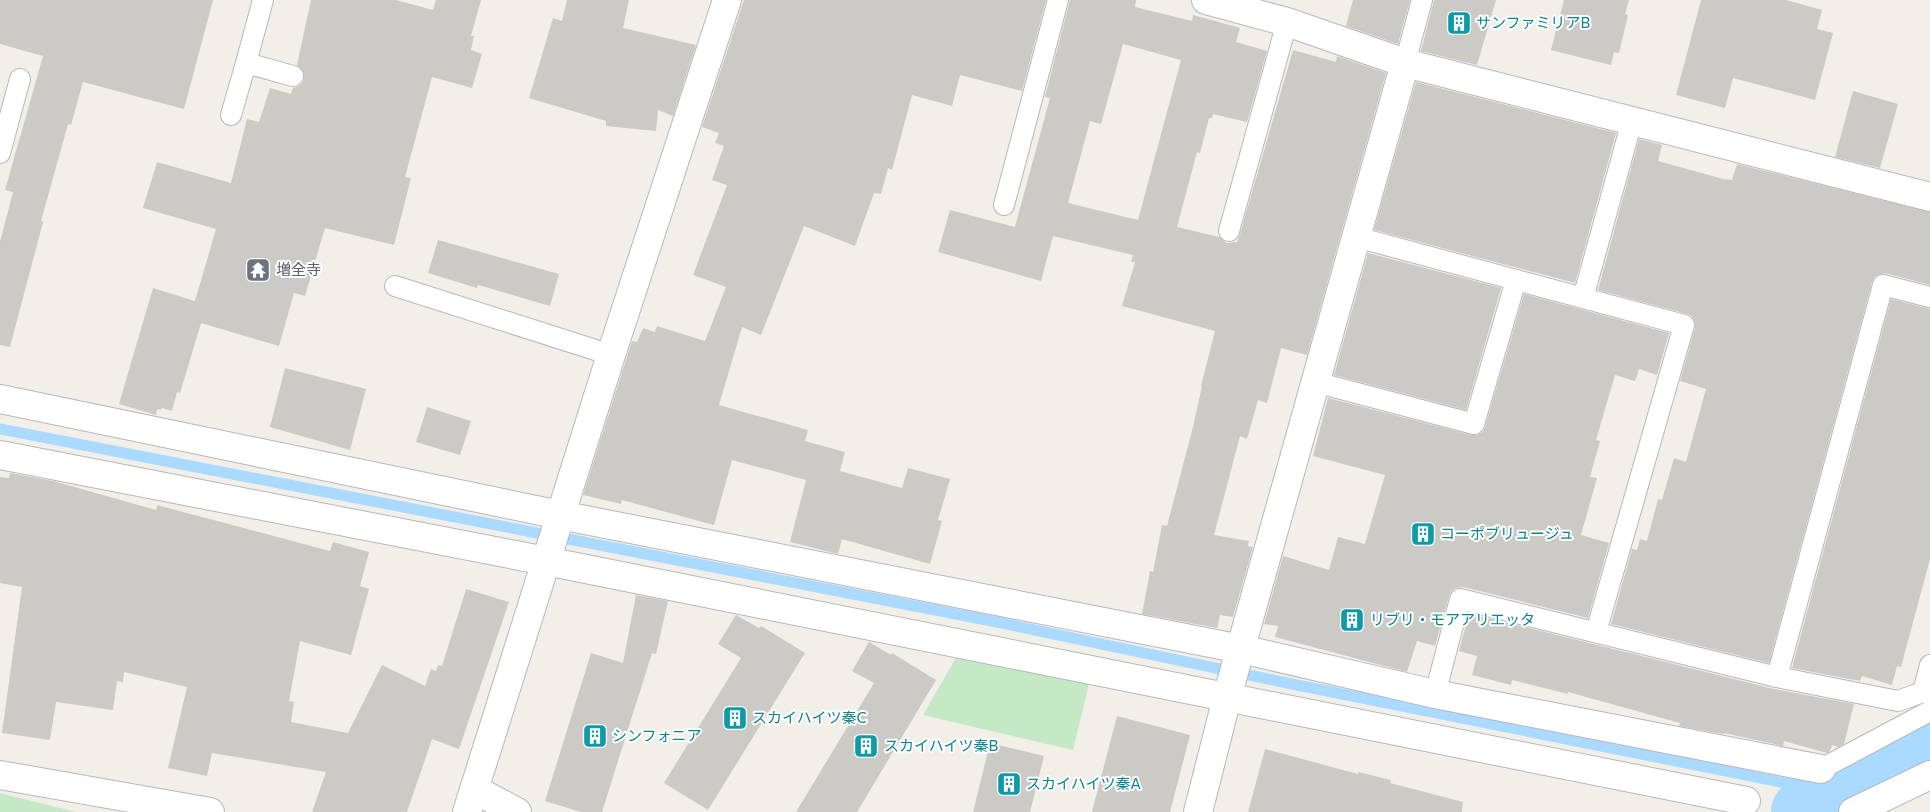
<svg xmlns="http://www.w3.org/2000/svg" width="1930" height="812" font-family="Commissioner,'Noto Sans JP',sans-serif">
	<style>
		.green { fill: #c5e8c5 }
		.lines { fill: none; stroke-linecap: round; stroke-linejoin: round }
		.stream { stroke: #aadaff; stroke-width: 11 }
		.river { stroke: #aadaff; stroke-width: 68 }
		.building { fill: #cccac5; fill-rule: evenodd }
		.service-casing { stroke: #b5b8bc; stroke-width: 22 }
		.minor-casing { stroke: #b5b8bc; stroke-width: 30 }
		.service { stroke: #fff; stroke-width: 20 }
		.minor { stroke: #fff; stroke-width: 28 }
		.labels { text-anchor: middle; stroke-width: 4; stroke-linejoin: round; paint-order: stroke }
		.culture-label { font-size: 15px; fill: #0d838f; stroke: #fff; text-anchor: start }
		.worship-label { font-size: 15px; fill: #5b616d; stroke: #fff; text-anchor: start }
	</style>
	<rect width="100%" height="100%" fill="#f1efe8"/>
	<!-- green -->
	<g class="green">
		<polygon points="957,656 1089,684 1073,750 923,715"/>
		<polygon points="0,793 76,812 0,812"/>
	</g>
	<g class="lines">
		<!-- stream -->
		<polyline class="stream" points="0,429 992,621 1292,684 1840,794"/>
		<!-- river -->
		<polyline class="river" points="1805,812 1930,748"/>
	</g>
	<!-- building -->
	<g class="building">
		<polygon points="0,0 213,0 184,109 83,82 71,125 68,124 41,221 43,222 10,347 0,345 0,242 13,192 5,190 43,56 0,44"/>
		<polygon points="311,0 396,0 433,10 436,0 481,0 471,36 474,36 471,50 482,54 472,88 432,77 405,177 411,178 394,245 325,228 305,296 294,293 279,346 201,323 180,393 177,392 172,411 162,408 161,410 157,409 156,415 119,404 153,288 195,301 216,229 143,208 157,162 231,183 247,119 259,122 270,88 291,94 293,88 301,85 304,80 304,73 297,65"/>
		<polygon points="567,0 629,0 623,28 696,45 673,116 658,110 656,131 606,126 606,121 529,98 553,18 562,21"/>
		<polygon points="744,0 1046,0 1022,91 960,75 952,106 912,95 892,170 888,168 881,194 874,193 855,246 804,226 761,335 742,327 719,405 808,430 805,441 845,452 840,471 902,488 908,468 950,479 938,520 942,521 930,564 842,539 838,554 790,542 806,480 732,460 714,525 622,500 621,504 583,495 632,341 637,342 643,328 655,332 657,326 705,341 726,287 693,275 727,185 712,180 724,146 715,143 719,133 702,127"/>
		<path d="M 1070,0 L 1136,0 L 1135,7 L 1192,21 L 1193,15 L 1240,28 L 1236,42 L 1267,51 L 1247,122 L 1213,114 L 1212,118 L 1209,118 L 1200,153 L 1197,152 L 1177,227 L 1219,237 L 1226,243 L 1237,242 L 1240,234 L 1293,50 L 1336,62 L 1337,56 L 1386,73 L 1307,355 L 1281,348 L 1267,403 L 1258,400 L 1247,439 L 1240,436 L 1214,535 L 1249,541 L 1248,546 L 1253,547 L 1233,617 L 1220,615 L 1217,628 L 1142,614 L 1150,571 L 1153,572 L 1162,525 L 1167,526 L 1193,427 L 1202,386 L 1201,386 L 1215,331 L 1122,306 L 1135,262 L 1131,262 L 1133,255 L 1053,236 L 1041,281 L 938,252 L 950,210 L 1015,227 L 1050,98 L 1045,97 ZM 1123,44 L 1181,60 L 1138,220 L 1068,203 L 1090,121 L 1101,124 Z"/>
		<polygon points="1353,0 1410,0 1398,44 1346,26"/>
		<polygon points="1434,0 1496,0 1477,65 1421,51"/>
		<polygon points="1564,0 1629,0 1625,14 1628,15 1619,53 1614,52 1611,65 1551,50"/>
		<polygon points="1701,0 1786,0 1822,10 1817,29 1833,33 1815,100 1733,78 1725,108 1676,95"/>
		<polygon points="1416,82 1616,133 1575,283 1374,230"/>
		<polygon points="1853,91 1898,104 1880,168 1835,157"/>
		<polygon points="1639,139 1662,145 1658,161 1723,179 1732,180 1737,164 1930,212 1930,285 1885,273 1875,276 1872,282 1769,663 1611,624 1632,549 1637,550 1640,539 1647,541 1658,499 1662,500 1674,458 1686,462 1706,389 1680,381 1695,328 1695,322 1692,316 1687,314 1598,290"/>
		<polygon points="438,240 559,274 550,306 478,285 477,288 428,273"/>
		<polygon points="1368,253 1501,288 1466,410 1334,375"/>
		<polygon points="1524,294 1669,333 1657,375 1639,369 1635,381 1615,375 1596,440 1600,441 1590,477 1597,478 1581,535 1609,543 1588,618 1463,587 1456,588 1451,591 1449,596 1435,646 1417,641 1407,672 1275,637 1278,626 1264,624 1283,556 1329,570 1338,537 1365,544 1385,475 1313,456 1328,398 1471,435 1477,435 1483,432 1485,427"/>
		<polygon points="1891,299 1930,309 1930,559 1901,667 1897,666 1892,685 1862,676 1860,681 1792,668"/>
		<polygon points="285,368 366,389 350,450 270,427"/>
		<polygon points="427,407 471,421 460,455 416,442"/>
		<polygon points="10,473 53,481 156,510 157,505 330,551 333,542 369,552 360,586 369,589 351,655 300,641 289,701 294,702 291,722 348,733 382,665 425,686 431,669 436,671 438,665 442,666 466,589 509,602 459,749 432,739 407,812 312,812 326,772 212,753 207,776 168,768 187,687 124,672 123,682 117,681 113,710 56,702 50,740 2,733 22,587 0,583 0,477 9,478"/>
		<polygon points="636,595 668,601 656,654 652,653 602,812 581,812 545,801 591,653 623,663"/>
		<polygon points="1469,613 1774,689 1854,704 1844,744 1838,747 1832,745 1830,751 1827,753 1784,741 1783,746 1724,733 1723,734 1679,726 1680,723 1568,692 1568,694 1512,680 1511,685 1472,675 1477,656 1459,651"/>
		<polygon points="736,615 759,628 761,626 805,653 708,810 664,783 741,658 718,644"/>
		<polygon points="869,642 891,655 892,653 936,680 857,812 796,812 874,683 852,671"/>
		<polygon points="1117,716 1190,735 1170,812 1092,812"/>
		<polygon points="990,743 1044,756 1030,812 973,812"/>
		<polygon points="1265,749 1358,774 1359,772 1391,780 1390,783 1463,802 1462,812 1248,812"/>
	</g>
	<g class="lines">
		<defs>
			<g id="service">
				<polyline points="263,0 246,63 293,76"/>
				<polyline points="1405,63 1422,0"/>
				<polyline points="231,115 246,63"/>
				<polyline points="0,153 20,79"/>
				<polyline points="1004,205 1058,0"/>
				<polyline points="1229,231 1287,22"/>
				<polyline points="1356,237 1684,325 1596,632"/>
				<polyline points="395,286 611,355"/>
				<polyline points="1583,298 1632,121"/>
				<polyline points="1315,382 1474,424 1516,280"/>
				<polyline points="1777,677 1883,285 1930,297"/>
				<polyline points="1923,692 1930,665"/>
				<polyline points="1435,694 1460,599 1777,677 1898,701 1923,692 1930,694"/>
				<polyline points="1821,769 1930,711"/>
			</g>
			<g id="minor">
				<polyline points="1206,0 1287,22 1405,63 1930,197"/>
				<polyline points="0,399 560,515 1241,649 1435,694 1821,769"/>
				<polyline points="0,455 546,561 1746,801"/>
				<polyline points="0,775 210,812"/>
				<polyline points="474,789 517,812"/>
				<polyline points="467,812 611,355 727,0"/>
				<polyline points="1198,812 1229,690 1405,63"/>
				<polyline points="1853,812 1930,775"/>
			</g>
		</defs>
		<!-- service casing -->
		<use href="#service" class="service-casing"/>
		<!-- minor casing -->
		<use href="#minor" class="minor-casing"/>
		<!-- service -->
		<use href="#service" class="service"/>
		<!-- minor -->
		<use href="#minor" class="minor"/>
	</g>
	<!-- icons -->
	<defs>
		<symbol id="building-square" viewBox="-11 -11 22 22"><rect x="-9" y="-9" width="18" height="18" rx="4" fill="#0f9aa8" stroke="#fff"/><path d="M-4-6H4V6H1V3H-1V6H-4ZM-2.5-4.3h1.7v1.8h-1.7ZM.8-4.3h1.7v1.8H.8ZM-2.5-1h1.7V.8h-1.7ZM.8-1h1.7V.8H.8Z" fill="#fff"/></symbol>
		<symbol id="temple-square" viewBox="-11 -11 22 22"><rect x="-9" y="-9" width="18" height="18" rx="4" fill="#6b7280" stroke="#fff"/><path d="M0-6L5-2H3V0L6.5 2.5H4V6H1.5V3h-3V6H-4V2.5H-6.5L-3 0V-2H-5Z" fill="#fff"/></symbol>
	</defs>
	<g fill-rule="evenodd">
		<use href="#building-square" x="1445" y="9" width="28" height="28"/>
		<use href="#temple-square" x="244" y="256" width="28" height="28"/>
		<use href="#building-square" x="1409" y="520" width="28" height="28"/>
		<use href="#building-square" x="1338" y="606" width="28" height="28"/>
		<use href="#building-square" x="721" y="704" width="28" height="28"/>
		<use href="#building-square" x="581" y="722" width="28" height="28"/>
		<use href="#building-square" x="852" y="732" width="28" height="28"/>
		<use href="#building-square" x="995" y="770" width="28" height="28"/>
	</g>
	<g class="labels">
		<!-- culture labels -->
		<g class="culture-label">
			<text x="1476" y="28">サンファミリアB</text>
			<text x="1440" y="539">コーポブリュージュ</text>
			<text x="1370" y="625">リブリ・モアアリエッタ</text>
			<text x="752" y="723">スカイハイツ秦C</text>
			<text x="612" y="741">シンフォニア</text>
			<text x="884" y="751">スカイハイツ秦B</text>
			<text x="1026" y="789">スカイハイツ秦A</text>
		</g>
		<!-- worship labels -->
		<g class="worship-label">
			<text x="276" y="275">増全寺</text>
		</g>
	</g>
</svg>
